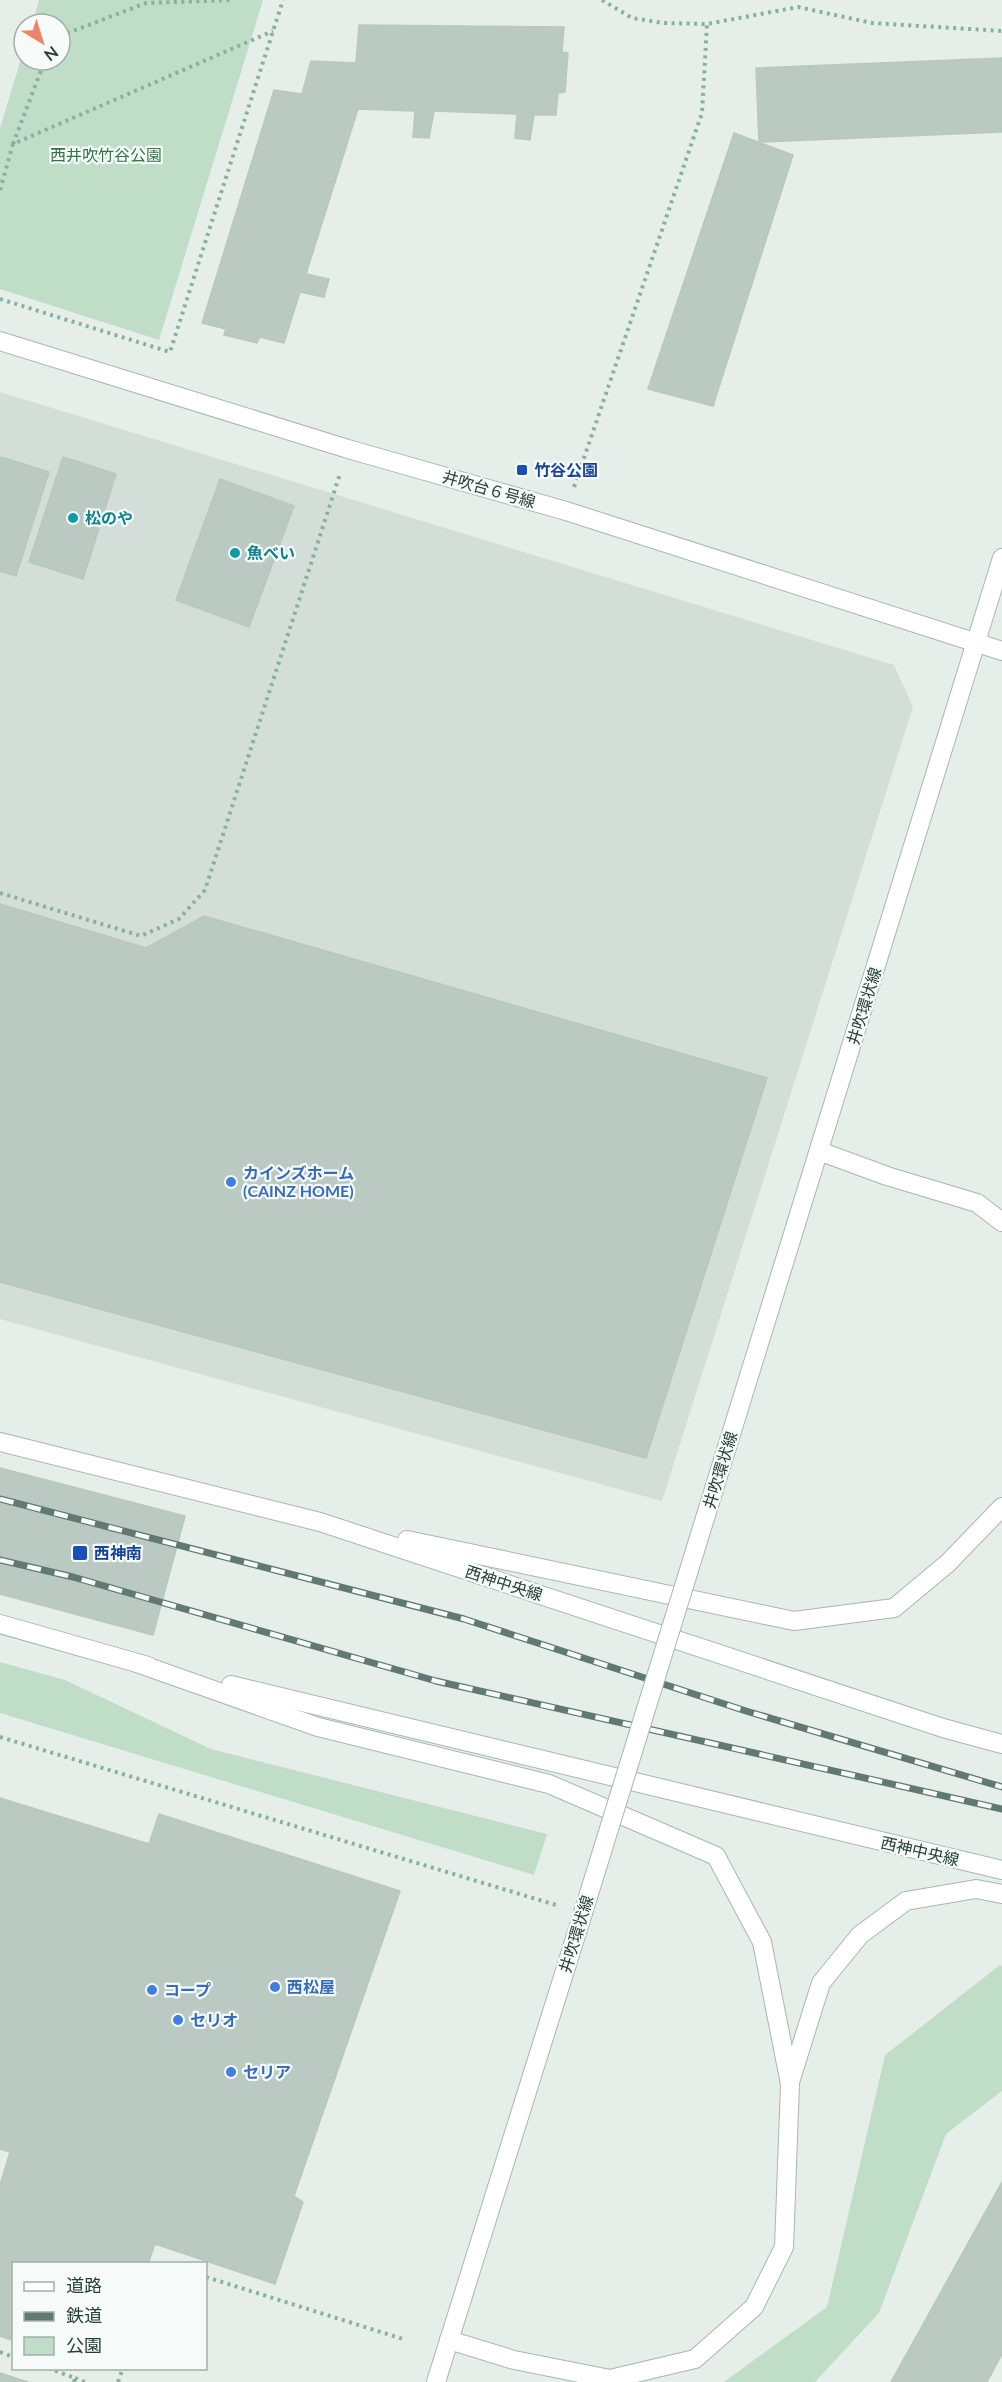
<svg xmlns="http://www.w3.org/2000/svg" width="1002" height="2382" font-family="Lato,'Noto Sans JP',sans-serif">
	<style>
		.built { fill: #d4ded9 }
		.green { fill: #c0dec7 }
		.building { fill: #bbc9c3; stroke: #b8c7c1; stroke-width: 1.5 }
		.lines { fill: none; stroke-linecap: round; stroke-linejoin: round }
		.tertiary-casing { stroke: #a8b6b1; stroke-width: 20 }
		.path { stroke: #88b0a2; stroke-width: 4; stroke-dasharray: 3 4.5; stroke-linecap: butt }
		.tertiary { stroke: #fff; stroke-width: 18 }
		.rail-casing { stroke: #607a73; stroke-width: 7 }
		.rail { stroke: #f6faf8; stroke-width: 4.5; stroke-dasharray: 14; stroke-linecap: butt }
		.tertiary-bridge-casing { stroke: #a8b6b1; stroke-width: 20; stroke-linecap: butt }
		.tertiary-bridge { stroke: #fff; stroke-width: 18 }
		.transit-dot { fill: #1a4fb4; stroke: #f6faf8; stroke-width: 2 }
		.culture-dot { fill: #0f9aa8; stroke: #f6faf8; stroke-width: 2 }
		.shop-dot { fill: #3f7fe0; stroke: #f6faf8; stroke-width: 2 }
		.labels { text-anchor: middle; stroke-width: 4.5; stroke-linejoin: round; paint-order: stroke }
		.park-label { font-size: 16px; fill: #31744a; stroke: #f6faf8 }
		.transit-label { font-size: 16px; font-weight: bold; fill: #164399; stroke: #f6faf8; text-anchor: start }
		.street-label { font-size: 16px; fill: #253f38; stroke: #f6faf8 }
		.culture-label { font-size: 16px; font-weight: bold; fill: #0d838f; stroke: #f6faf8; text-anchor: start }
		.shop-label { font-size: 16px; font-weight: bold; fill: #366cbe; stroke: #f6faf8; text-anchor: start }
	</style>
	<rect width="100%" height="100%" fill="#e6eeea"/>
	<!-- built -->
	<polygon class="built" points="0,392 894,665 913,707 662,1501 0,1319"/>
	<!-- green -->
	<g class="green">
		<polygon points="39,0 263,0 159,340 0,289 0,128 24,49 24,60 60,60 60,24 32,24"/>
		<polygon points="0,1662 65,1680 211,1749 547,1834 534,1875 0,1713"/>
		<polygon points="1000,1965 1002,1966 1002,2091 946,2134 879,2313 815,2382 724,2382 827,2307 885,2055"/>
	</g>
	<!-- building -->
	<g class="building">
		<polygon points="359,25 564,27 562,52 568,53 565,92 558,93 556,115 534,115 530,140 515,138 517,114 434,111 429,138 413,137 415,111 358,109 306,274 329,279 324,297 300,292 284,343 260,337 257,343 224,335 226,329 202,323 274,90 302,94 311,61 356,63"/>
		<polygon points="1002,58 1002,132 759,142 756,68"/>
		<polygon points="734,133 793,155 713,406 648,389"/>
		<polygon points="1,457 49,472 16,576 0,571"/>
		<polygon points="63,457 116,474 83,579 29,562"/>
		<polygon points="220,479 294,506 249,627 176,600"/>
		<polygon points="0,904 146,948 204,916 767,1078 646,1458 0,1282"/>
		<polygon points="0,1468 185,1516 153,1635 0,1594"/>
		<polygon points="0,1798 149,1844 159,1814 400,1891 294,2196 303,2202 275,2284 155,2244 148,2264 14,2264 14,2341 0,2336 0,2185 10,2152 0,2149"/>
		<polygon points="1002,2182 1002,2354 987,2382 891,2382"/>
		<polygon points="0,2373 28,2382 0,2382"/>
	</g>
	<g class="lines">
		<defs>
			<g id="tertiary">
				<polyline points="0,341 348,449 566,511 1002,651"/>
				<polyline points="819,1151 887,1176 977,1203 1002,1222"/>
				<polyline points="0,1442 320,1522 943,1728 1002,1744"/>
				<polyline points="706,1515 1002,558"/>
				<polyline points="407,1540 794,1621 894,1608 948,1563 1002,1507"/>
				<polyline points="0,1624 148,1666"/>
				<polyline points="137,1663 318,1727 549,1784 716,1856 762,1942 790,2084 784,2247 754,2307 695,2359 610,2379 514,2360 449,2340"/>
				<polyline points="231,1685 1002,1870"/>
				<polyline points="790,2082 821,1983 860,1935 906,1901 976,1889 1002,1894"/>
				<polyline points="436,2382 583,1913"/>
			</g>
		</defs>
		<!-- tertiary casing -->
		<use href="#tertiary" class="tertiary-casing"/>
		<!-- path -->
		<g class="path">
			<polyline points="602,0 632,18 663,23 707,24 798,7 872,23 1002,31"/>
			<polyline points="60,36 146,3 232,0"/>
			<polyline points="13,144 45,60"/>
			<polyline points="0,190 13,144 273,31"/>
			<polyline points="0,299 170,352 283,0"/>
			<polyline points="574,487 702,113 707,24"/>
			<polyline points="0,893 141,936 179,919 205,890 340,474"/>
			<polyline points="0,1737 556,1905"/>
			<polyline points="206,2277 403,2339"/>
			<polyline points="0,2352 14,2357"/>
			<polyline points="48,2368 75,2378 74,2382"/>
			<polyline points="75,2378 85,2382"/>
			<polyline points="118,2382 123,2368"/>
		</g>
		<!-- tertiary -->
		<use href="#tertiary" class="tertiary"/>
		<defs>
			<g id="rail">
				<polyline points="0,1499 464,1619 746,1711 1002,1787"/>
				<polyline points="0,1560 73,1577 436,1681 1002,1809"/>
			</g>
		</defs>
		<!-- rail casing -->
		<use href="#rail" class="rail-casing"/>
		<!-- rail -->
		<use href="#rail" class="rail"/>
		<defs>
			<polyline id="tertiary-bridge" points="583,1913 706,1515"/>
		</defs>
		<!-- tertiary-bridge casing -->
		<use href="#tertiary-bridge" class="tertiary-bridge-casing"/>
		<!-- tertiary-bridge -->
		<use href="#tertiary-bridge" class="tertiary-bridge"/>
	</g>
	<!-- markers -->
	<g class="transit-dot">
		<rect x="516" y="464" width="12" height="12" rx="3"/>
		<rect x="72" y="1545" width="16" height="16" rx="3"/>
	</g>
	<g class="culture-dot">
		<circle cx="73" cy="518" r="6"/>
		<circle cx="235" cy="553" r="6"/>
	</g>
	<g class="shop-dot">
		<circle cx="231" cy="1182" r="6"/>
		<circle cx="275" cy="1987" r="6"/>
		<circle cx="152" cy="1990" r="6"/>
		<circle cx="178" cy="2020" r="6"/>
		<circle cx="231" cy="2072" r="6"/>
	</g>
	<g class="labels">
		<!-- park labels -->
		<g class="park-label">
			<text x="106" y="161">西井吹竹谷公園</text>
		</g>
		<!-- transit labels -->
		<g class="transit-label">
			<text x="534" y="476">竹谷公園</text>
			<text x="94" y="1559">西神南</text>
		</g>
		<!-- street labels -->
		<g class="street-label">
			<text transform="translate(489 489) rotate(16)" y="6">井吹台６号線</text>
			<text transform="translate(864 1006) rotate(-73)" y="6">井吹環状線</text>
			<text transform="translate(720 1470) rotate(-73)" y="6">井吹環状線</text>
			<text transform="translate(504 1583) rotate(18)" y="6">西神中央線</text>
			<text transform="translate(920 1851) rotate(13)" y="6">西神中央線</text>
			<text transform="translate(576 1934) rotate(-73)" y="6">井吹環状線</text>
		</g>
		<!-- culture labels -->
		<g class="culture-label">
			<text x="85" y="524">松のや</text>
			<text x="247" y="559">魚べい</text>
		</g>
		<!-- shop labels -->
		<g class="shop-label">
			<text x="243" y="1179">カインズホーム<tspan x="243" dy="18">(CAINZ HOME)</tspan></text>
			<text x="287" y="1993">西松屋</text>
			<text x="164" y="1996">コープ</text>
			<text x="190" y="2026">セリオ</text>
			<text x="243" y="2078">セリア</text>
		</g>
	</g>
	<!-- legend -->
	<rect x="12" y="2262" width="195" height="108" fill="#f6faf8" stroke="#a2afab" stroke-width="1.5"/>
	<rect x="24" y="2282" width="30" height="9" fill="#ffffff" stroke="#a2afab" stroke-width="1.5"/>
	<text x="66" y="2292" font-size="18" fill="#253f38">道路</text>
	<rect x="24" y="2312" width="30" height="9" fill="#607a73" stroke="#a2afab" stroke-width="1.5"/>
	<text x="66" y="2322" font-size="18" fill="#253f38">鉄道</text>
	<rect x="24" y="2337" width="30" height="18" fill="#c0dec7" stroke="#a2afab" stroke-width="1.5"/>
	<text x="66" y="2352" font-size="18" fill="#253f38">公園</text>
	<!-- north arrow -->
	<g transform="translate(42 42) rotate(142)"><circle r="28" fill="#f6faf8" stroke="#a2afab" stroke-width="1.5"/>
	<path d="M0-4.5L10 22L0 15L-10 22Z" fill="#eb8567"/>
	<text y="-9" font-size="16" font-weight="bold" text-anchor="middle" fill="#253f38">N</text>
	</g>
</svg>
